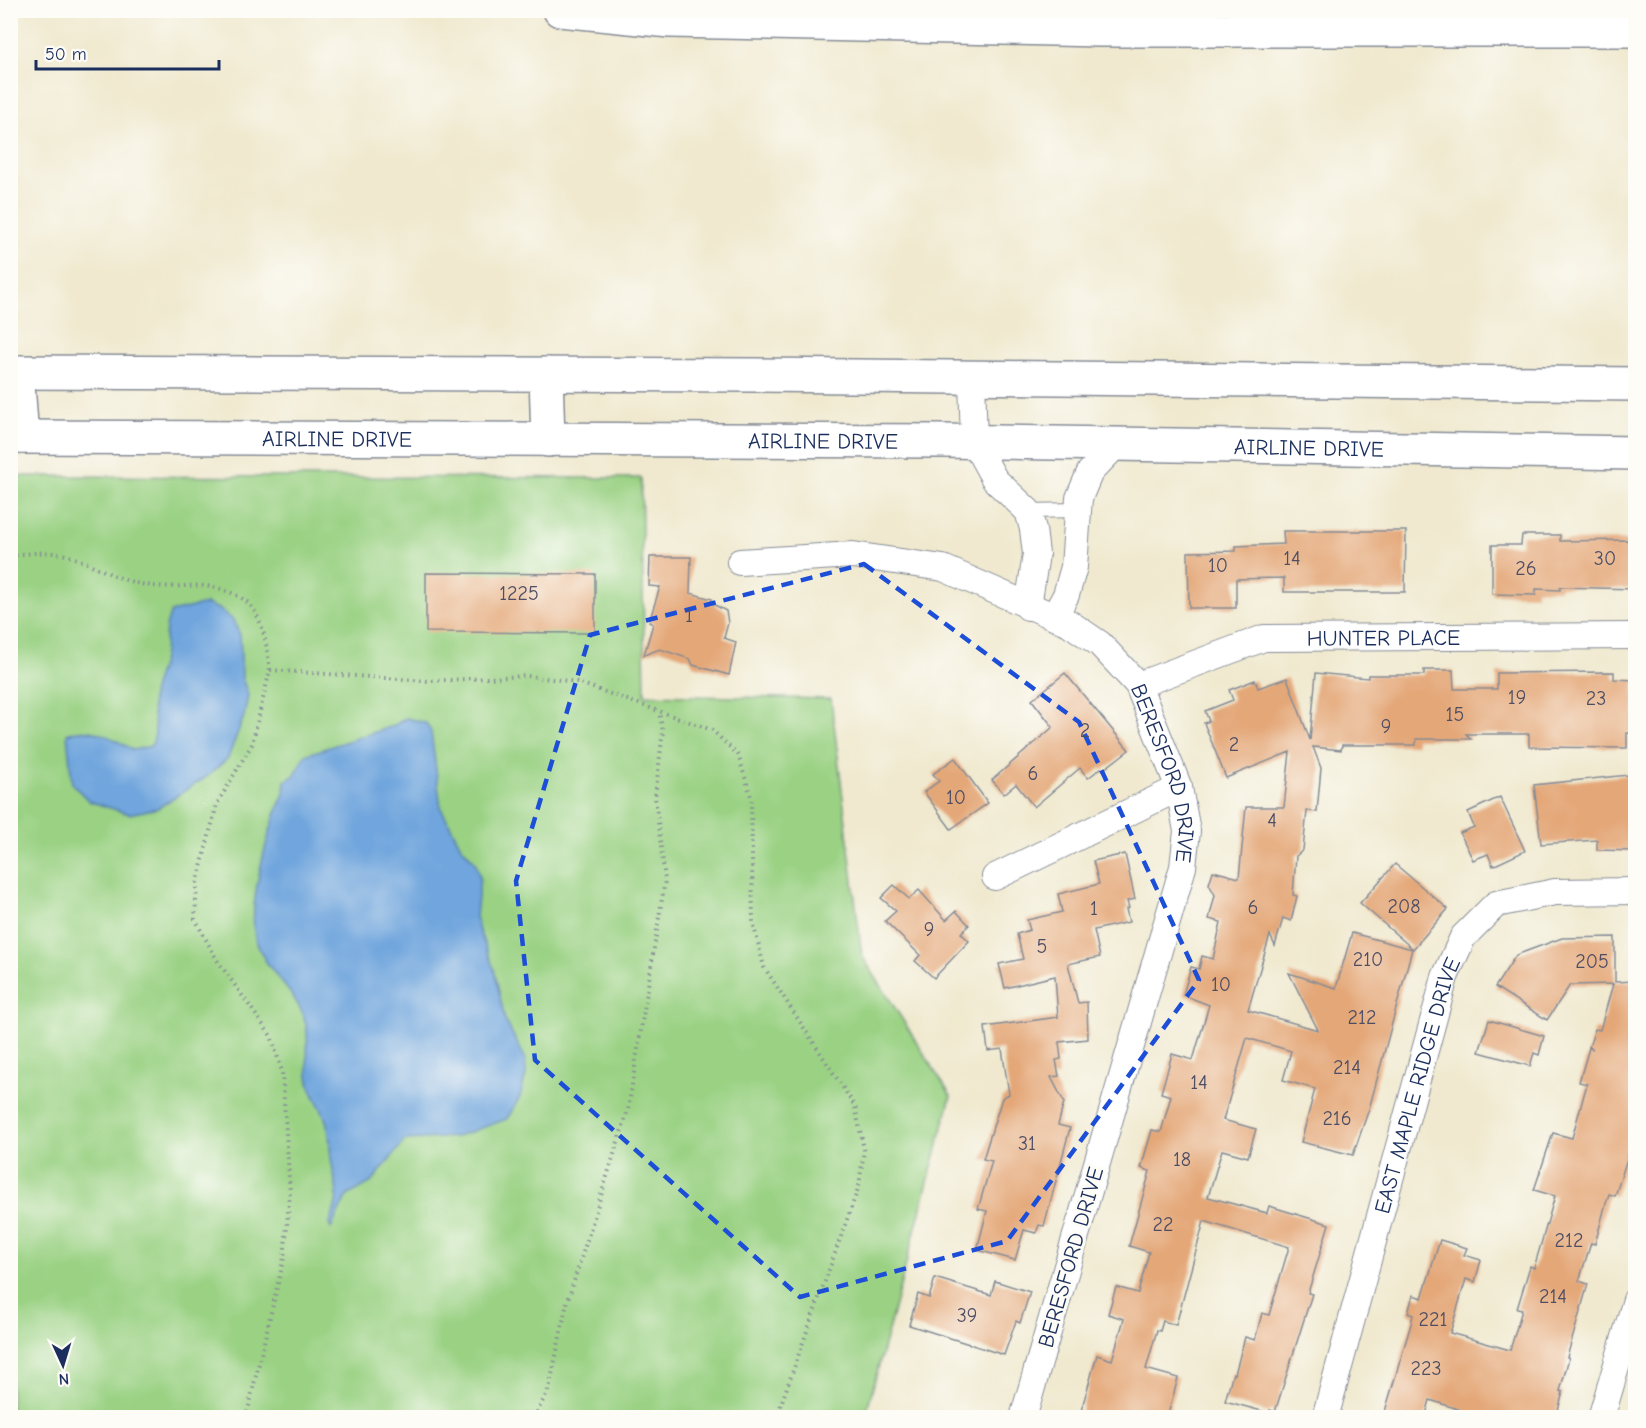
<svg xmlns="http://www.w3.org/2000/svg" width="1646" height="1428" font-family="'Comic Neue',sans-serif">
	<style>
		.green { fill: #9ad183; stroke: #5a8070; stroke-width: 1.5 }
		.water { fill: #6fa5dd; stroke: #456a9e; stroke-width: 1.5 }
		.building { fill: #e4a778 }
		.lines { fill: none; stroke-linecap: round; stroke-linejoin: round }
		.lane-casing { stroke: #868c96; stroke-width: 16 }
		.street-casing { stroke: #868c96; stroke-width: 28 }
		.secondary-casing { stroke: #868c96; stroke-width: 36 }
		.highway-casing { stroke: #868c96; stroke-width: 36 }
		.path { stroke: #868c96; stroke-width: 4; stroke-dasharray: 1.5 4.5; stroke-linecap: butt }
		.lane { stroke: #fff; stroke-width: 14 }
		.street { stroke: #fff; stroke-width: 26 }
		.secondary { stroke: #fff; stroke-width: 33 }
		.highway { stroke: #fff; stroke-width: 33 }
		.marked { fill: none; stroke: #1d4ed8; stroke-width: 4.5; stroke-dasharray: 12 8; stroke-linejoin: round }
		.labels { text-anchor: middle; stroke-width: 6; stroke-linejoin: round; paint-order: stroke }
		.number-label { font-size: 20px; fill: #4d4d64 }
		.street-label { font-size: 22px; fill: #1b2f5e; stroke: #fdfcf7 }
	</style>
	<rect width="100%" height="100%" fill="#fdfcf7"/>
	<filter id="ink" filterUnits="userSpaceOnUse"><feTurbulence type="fractalNoise" baseFrequency=".0167" numOctaves="2"/><feDisplacementMap in="SourceGraphic" scale="12" xChannelSelector="R" yChannelSelector="G"/><feConvolveMatrix kernelMatrix="1 2 1 2 8 2 1 2 1" color-interpolation-filters="sRGB"/></filter>
	<filter id="wash" filterUnits="userSpaceOnUse"><feTurbulence type="fractalNoise" baseFrequency=".008" numOctaves="4" result="noise"/><feDisplacementMap in="SourceGraphic" scale="24" xChannelSelector="R" yChannelSelector="G"/><feGaussianBlur stdDeviation="1.35" result="paint"/><feColorMatrix in="noise" values="0 0 0 0 0 0 0 0 0 0 0 0 0 0 0 0 0 1.4 0 .05"/><feComposite in="paint" operator="in"/></filter>
	<g filter="url(#wash)">
		<rect width="100%" height="100%" fill="#f0e9cf"/>
		<!-- green -->
		<polygon class="green" points="11,476 641,478 645,695 831,699 862,956 951,1096 865,1417 11,1418"/>
		<!-- water -->
		<g class="water">
			<path d="M 206,604 L 219,609 L 233,620 L 240,635 L 242,678 L 248,695 L 244,716 L 228,758 L 208,776 L 158,808 L 129,814 L 89,801 L 72,784 L 67,734 C 90,724 113,738 133,750 L 151,746 C 160,731 150,714 152,697 C 153,681 163,667 164,652 C 166,636 164,627 171,612 Z"/>
			<path d="M 406,718 L 426,723 L 431,732 L 441,808 L 461,846 L 475,862 L 480,877 L 476,916 L 478,928 L 494,969 L 505,1020 L 525,1058 L 526,1074 L 520,1097 L 507,1119 L 456,1137 L 405,1140 L 372,1182 L 347,1196 L 331,1228 L 329,1225 C 342,1194 336,1190 331,1159 C 329,1142 331,1132 324,1115 C 320,1105 313,1096 310,1086 C 303,1060 313,1034 301,1010 C 288,984 261,965 255,936 C 248,903 269,825 284,794 L 285,781 L 294,776 L 305,755 L 393,726 Z"/>
		</g>
		<g id="blocks">
			<!-- building -->
			<g class="building">
				<polygon points="1283,531 1406,531 1405,592 1284,592 1284,578 1236,579 1236,608 1189,608 1188,552 1236,551 1236,546 1284,544"/>
				<polygon points="1522,535 1560,535 1560,541 1631,540 1631,543 1635,543 1635,589 1560,587 1560,590 1536,589 1536,595 1492,594 1492,545 1521,545"/>
				<polygon points="650,557 691,557 690,593 712,599 711,603 726,611 728,623 724,638 736,642 729,675 693,665 690,659 660,649 644,655 653,624 649,622 660,587 649,586"/>
				<polygon points="426,573 595,574 595,633 426,632"/>
				<polygon points="1424,670 1453,670 1454,689 1497,689 1497,673 1614,672 1614,679 1635,680 1635,733 1627,733 1627,748 1529,747 1529,734 1466,734 1471,739 1416,739 1416,745 1342,745 1341,750 1313,747 1321,768 1317,812 1307,811 1303,850 1296,856 1293,895 1297,896 1291,921 1283,918 1275,946 1270,935 1248,1010 1318,1030 1289,973 1336,988 1352,933 1412,949 1369,1109 1353,1155 1301,1142 1315,1089 1283,1080 1291,1051 1247,1038 1223,1120 1256,1129 1248,1157 1222,1150 1208,1197 1267,1213 1269,1206 1329,1224 1308,1293 1312,1294 1275,1412 1270,1410 1269,1413 1225,1401 1233,1373 1235,1374 1245,1337 1255,1340 1262,1313 1269,1315 1289,1247 1204,1221 1176,1325 1163,1321 1160,1331 1157,1330 1146,1369 1178,1378 1167,1418 1079,1418 1097,1355 1112,1360 1124,1319 1108,1314 1116,1287 1138,1293 1149,1252 1129,1246 1150,1171 1141,1168 1152,1130 1161,1132 1171,1096 1161,1093 1172,1054 1193,1060 1209,1005 1183,995 1191,967 1199,969 1202,956 1213,959 1221,922 1209,919 1215,895 1209,884 1213,871 1239,878 1246,807 1284,807 1290,752 1226,778 1204,723 1209,721 1205,711 1233,700 1229,690 1255,680 1258,688 1287,678 1310,740 1316,673 1368,678 1368,675 1424,675"/>
				<polygon points="1065,673 1129,750 1103,770 1101,768 1088,778 1080,768 1034,807 1016,784 1004,794 992,780 1053,727 1032,700"/>
				<polygon points="955,758 988,803 951,829 924,792 939,781 933,774"/>
				<polygon points="1628,775 1628,780 1631,780 1631,815 1635,815 1635,851 1597,850 1597,840 1541,844 1534,785"/>
				<polygon points="1500,797 1525,851 1493,866 1488,854 1473,860 1460,833 1474,827 1468,812"/>
				<polygon points="1125,854 1135,899 1127,901 1129,908 1126,909 1129,922 1094,930 1100,957 1068,964 1078,1003 1087,1002 1088,1039 1059,1042 1061,1059 1056,1060 1059,1076 1051,1077 1064,1102 1058,1125 1070,1128 1044,1226 1039,1225 1036,1233 1024,1230 1015,1260 977,1250 987,1211 978,1209 992,1161 983,1159 1002,1098 1009,1094 1002,1049 988,1051 985,1027 1058,1017 1055,976 1005,988 999,964 1023,959 1017,934 1030,930 1027,920 1062,912 1058,894 1099,884 1093,861"/>
				<polygon points="1395,864 1448,909 1413,949 1360,903"/>
				<polygon points="894,885 909,899 919,890 946,920 956,911 969,925 961,933 969,941 934,978 915,961 920,955 885,921 896,911 881,898"/>
				<polygon points="1615,937 1615,982 1635,981 1635,1134 1615,1196 1609,1194 1606,1203 1595,1244 1591,1243 1579,1281 1588,1284 1567,1357 1569,1358 1560,1391 1563,1392 1556,1418 1468,1418 1470,1413 1430,1400 1425,1418 1383,1418 1411,1324 1413,1315 1408,1313 1413,1295 1422,1298 1440,1240 1467,1248 1464,1255 1481,1260 1475,1282 1466,1279 1450,1333 1510,1350 1522,1310 1517,1309 1530,1266 1534,1268 1555,1196 1534,1190 1553,1133 1572,1138 1587,1084 1579,1082 1589,1048 1593,1049 1589,1047 1595,1029 1600,1030 1613,984 1570,985 1547,1020 1495,987 1516,955 1562,938"/>
				<polygon points="1489,1020 1544,1036 1539,1055 1534,1053 1530,1066 1479,1052"/>
				<polygon points="935,1278 991,1295 995,1281 1030,1292 1020,1323 1016,1321 1004,1355 909,1325 918,1294 929,1298"/>
			</g>
		</g>
	</g>
	<g filter="url(#ink)">
		<use href="#blocks" fill-opacity="0" stroke="#868c96" stroke-width="1.5"/>
		<g class="lines">
			<defs>
				<polyline id="lane" points="1028,511 1078,510"/>
				<g id="street">
					<polyline points="972,378 974,442 995,480 1028,511 1033,529 1036,554 1028,607"/>
					<path id="s1" d="M 740,562 L 853,555 L 943,568 L 1069,623 L 1100,644 L 1138,685 L 1179,788 L 1187,831 L 1183,867 L 1023,1418"/>
					<polyline points="1054,617 1066,595 1074,567 1079,498 1090,472 1117,444"/>
					<path id="s2" d="M 1138,685 L 1264,638 L 1636,636"/>
					<polyline points="995,877 1179,788"/>
					<path id="s3" d="M 1325,1418 L 1445,977 L 1463,937 L 1496,904 L 1555,892 L 1636,891"/>
					<polyline points="1601,1418 1636,1300"/>
				</g>
				<polyline id="secondary" points="560,10 670,21 1100,30 1636,30"/>
				<g id="highway">
					<polyline points="10,372 757,375 1636,384"/>
					<polyline points="17,372 22,437"/>
					<polyline points="546,374 548,440"/>
					<path id="s4" d="M 10,437 L 943,441 L 1636,453"/>
				</g>
			</defs>
			<!-- lane casing -->
			<use href="#lane" class="lane-casing"/>
			<!-- street casing -->
			<use href="#street" class="street-casing"/>
			<!-- secondary casing -->
			<use href="#secondary" class="secondary-casing"/>
			<!-- highway casing -->
			<use href="#highway" class="highway-casing"/>
			<!-- path -->
			<g class="path">
				<path d="M 10,556 C 30,553 50,550 69,556 C 97,565 115,580 146,585 C 182,591 206,576 243,599 C 263,611 267,649 270,670"/>
				<polyline points="246,1418 284,1258 290,1192 282,1071 271,1036 217,960 195,919 197,883 217,804 252,744 270,670 428,681 527,676 577,682 712,730 738,755 751,796 753,922 764,967 855,1106 864,1150 859,1186 776,1418"/>
				<polyline points="534,1418 549,1389 567,1303 628,1110 665,880 655,797 663,731 659,712"/>
			</g>
			<!-- lane -->
			<use href="#lane" class="lane"/>
			<!-- street -->
			<use href="#street" class="street"/>
			<!-- secondary -->
			<use href="#secondary" class="secondary"/>
			<!-- highway -->
			<use href="#highway" class="highway"/>
		</g>
	</g>
	<!-- marked area -->
	<path class="marked" d="M 864,564 L 1079,722 L 1199,980 L 1007,1241 L 800,1297 L 535,1060 L 516,881 L 590,635 Z"/>
	<g class="labels">
		<!-- number labels -->
		<g class="number-label">
			<text x="1292" y="565">14</text>
			<text x="1605" y="565">30</text>
			<text x="1218" y="572">10</text>
			<text x="1526" y="575">26</text>
			<text x="519" y="600">1225</text>
			<text x="689" y="622">1</text>
			<text x="1517" y="704">19</text>
			<text x="1596" y="705">23</text>
			<text x="1455" y="721">15</text>
			<text x="1386" y="733">9</text>
			<text x="1085" y="737">2</text>
			<text x="1234" y="751">2</text>
			<text x="1033" y="780">6</text>
			<text x="956" y="804">10</text>
			<text x="1272" y="827">4</text>
			<text x="1404" y="913">208</text>
			<text x="1253" y="914">6</text>
			<text x="1094" y="915">1</text>
			<text x="929" y="936">9</text>
			<text x="1042" y="953">5</text>
			<text x="1368" y="966">210</text>
			<text x="1592" y="968">205</text>
			<text x="1221" y="991">10</text>
			<text x="1362" y="1024">212</text>
			<text x="1347" y="1074">214</text>
			<text x="1199" y="1089">14</text>
			<text x="1337" y="1125">216</text>
			<text x="1027" y="1150">31</text>
			<text x="1182" y="1166">18</text>
			<text x="1163" y="1231">22</text>
			<text x="1569" y="1247">212</text>
			<text x="1553" y="1303">214</text>
			<text x="967" y="1322">39</text>
			<text x="1433" y="1326">221</text>
			<text x="1426" y="1375">223</text>
		</g>
		<!-- street labels -->
		<g class="street-label">
			<text dy="8" stroke="none"><textPath href="#s4" startOffset="327">AIRLINE DRIVE</textPath></text>
			<text dy="8" stroke="none"><textPath href="#s4" startOffset="813">AIRLINE DRIVE</textPath></text>
			<text dy="8" stroke="none"><textPath href="#s4" startOffset="1299">AIRLINE DRIVE</textPath></text>
			<text dy="8" stroke="none"><textPath href="#s2" startOffset="254">HUNTER PLACE</textPath></text>
			<text dy="8" stroke="none"><textPath href="#s1" startOffset="528">BERESFORD DRIVE</textPath></text>
			<text dy="8" stroke="none"><textPath href="#s3" startOffset="345">EAST MAPLE RIDGE DRIVE</textPath></text>
			<text transform="translate(1070 1257) rotate(-74)" y="8">BERESFORD DRIVE</text>
		</g>
	</g>
	<!-- margin -->
	<rect width="1646" height="1428" fill="none" stroke="#fdfcf7" stroke-width="36"/>
	<!-- north arrow -->
	<g transform="translate(63 1365) rotate(176)" stroke="#fdfcf7" stroke-width="4.5" paint-order="stroke">
	<path d="M0-4.5L10 22L0 15L-10 22Z" fill="#1b2f5e"/>
	<text y="-9" font-size="16" font-weight="bold" text-anchor="middle" fill="#1b2f5e">N</text>
	</g>
	<!-- scale -->
	<path d="M36 60v9h183v-9" fill="none" stroke="#1b2f5e" stroke-width="3"/>
	<text x="45" y="60" font-size="18" fill="#1b2f5e" stroke="#fdfcf7" stroke-width="4.5" paint-order="stroke">50 m</text>
</svg>
